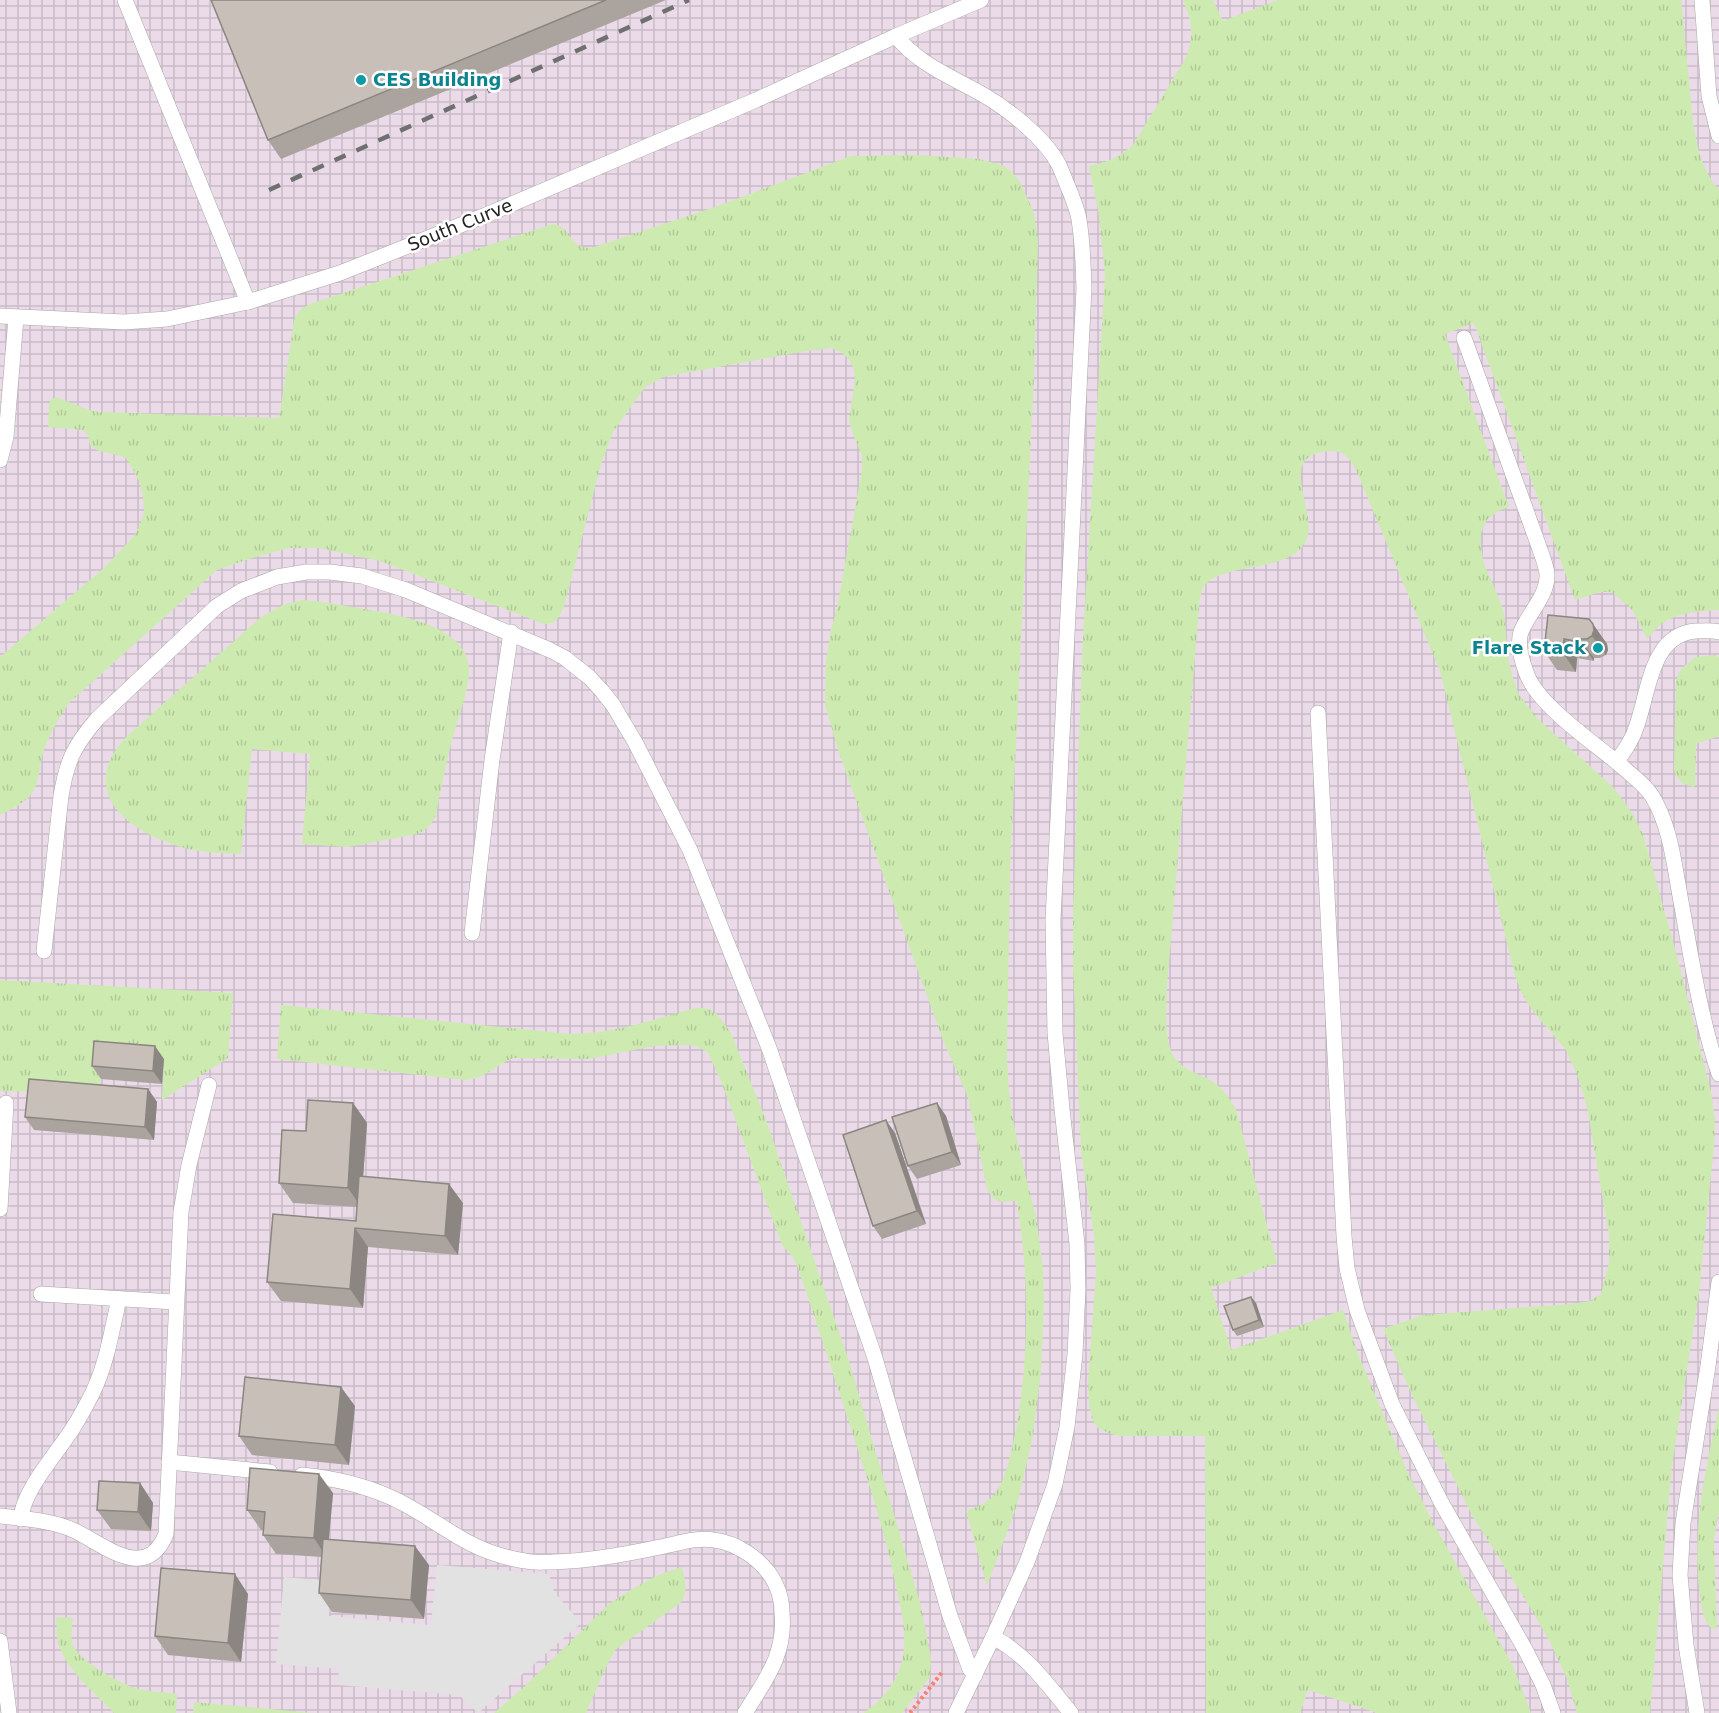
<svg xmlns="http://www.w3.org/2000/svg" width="1719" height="1713" font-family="'DejaVu Sans',sans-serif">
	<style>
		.industrial { fill: url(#industrial-grid) }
		.grass { fill: url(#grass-tufts) }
		.parking { fill: #e2e2e2 }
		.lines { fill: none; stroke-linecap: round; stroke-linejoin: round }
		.lane-casing { stroke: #a9a9a9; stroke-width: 16 }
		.path { stroke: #fa8072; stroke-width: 4; stroke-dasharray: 3 3; stroke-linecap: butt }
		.lane { stroke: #fff; stroke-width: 15 }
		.rail { stroke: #707070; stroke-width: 4.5; stroke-dasharray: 12 12; stroke-linecap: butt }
		.wall { fill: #aba49e }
		.shaded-wall { fill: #8b8681 }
		.building { fill: #c7bfb8; stroke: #8b8681; stroke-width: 1.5 }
		.culture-dot { fill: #0f9aa8; stroke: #fff; stroke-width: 2 }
		.labels { text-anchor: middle; stroke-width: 5; stroke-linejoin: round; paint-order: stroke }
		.culture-label { font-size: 18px; font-weight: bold; fill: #0d838f; stroke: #fff; text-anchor: start }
		.street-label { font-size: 18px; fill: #222; stroke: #fff }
	</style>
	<defs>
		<pattern id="industrial-grid" width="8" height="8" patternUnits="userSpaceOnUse" patternTransform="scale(1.5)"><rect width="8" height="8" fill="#ebdbe8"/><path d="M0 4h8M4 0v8" fill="none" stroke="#c9bcc7"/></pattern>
		<pattern id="grass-tufts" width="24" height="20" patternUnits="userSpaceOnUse" patternTransform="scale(1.5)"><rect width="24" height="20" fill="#cdebb0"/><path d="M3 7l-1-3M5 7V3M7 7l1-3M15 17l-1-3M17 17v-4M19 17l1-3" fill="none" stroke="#b0c997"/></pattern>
	</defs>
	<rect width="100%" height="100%" fill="#f2efe9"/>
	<!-- industrial -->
	<rect class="industrial" x="0" y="0" width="1719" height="1713"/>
	<!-- grass -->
	<g class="grass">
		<path d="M 1183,0 L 1213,0 L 1223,21 L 1278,0 L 1681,0 C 1684,26 1686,53 1689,79 C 1693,117 1693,160 1719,190 L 1719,610 C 1699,611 1678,612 1661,624 C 1656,628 1652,634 1647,639 L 1633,611 L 1612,592 L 1600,592 L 1575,600 L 1474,323 L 1445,334 L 1509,507 L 1498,511 L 1487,520 L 1481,533 L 1481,548 L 1484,564 L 1502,606 L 1505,619 L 1507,651 L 1512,675 L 1519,695 L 1540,721 L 1614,788 L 1633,814 L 1643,834 L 1677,956 L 1711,1092 L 1715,1120 L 1714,1145 L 1699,1293 L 1672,1465 L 1650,1713 L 1577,1713 L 1567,1679 L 1552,1646 L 1533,1612 L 1472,1515 L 1413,1397 L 1383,1329 L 1423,1315 L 1571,1304 L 1590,1301 L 1601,1294 L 1609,1262 L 1609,1235 L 1587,1107 L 1578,1077 L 1566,1050 L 1533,1011 L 1522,994 L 1515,976 L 1440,671 L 1356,470 C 1350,460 1345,451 1333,451 C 1270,452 1322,513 1305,543 C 1287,573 1225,562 1205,585 C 1202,588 1201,594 1200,598 L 1167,986 C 1167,1008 1162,1047 1179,1063 C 1189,1073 1205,1075 1216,1084 C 1225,1091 1230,1100 1236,1109 L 1277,1263 L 1211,1288 L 1231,1350 L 1343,1310 L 1358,1354 L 1408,1473 L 1436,1528 L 1513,1666 L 1531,1713 L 1377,1713 L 1308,1690 L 1300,1713 L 1206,1713 L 1205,1436 L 1119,1436 L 1108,1433 L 1097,1427 L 1092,1419 L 1089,1405 L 1088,1383 L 1096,1271 L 1094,1236 L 1081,1151 L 1073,967 L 1073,912 L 1082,656 L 1105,275 L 1099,215 L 1089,166 C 1108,162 1118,158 1133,145 L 1187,56 C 1194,31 1192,24 1183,0 Z"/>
		<path d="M 915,155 L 979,159 L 1002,165 L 1011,171 L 1020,182 L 1034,213 L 1038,241 L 1034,376 L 1010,867 L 1007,1057 L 1009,1092 L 1014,1125 L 1025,1174 L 1036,1216 L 1043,1269 L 1044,1305 L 1041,1371 L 1033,1436 L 1017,1505 L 987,1586 L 966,1511 C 978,1507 989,1502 996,1492 C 1006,1478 1009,1459 1013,1444 C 1025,1389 1028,1330 1025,1274 C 1024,1250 1020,1225 1017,1201 C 1001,1201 996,1206 987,1189 L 968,1097 L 943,1040 L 840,756 L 825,705 L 826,661 L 831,630 L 837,608 L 862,470 L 862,456 L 852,432 L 849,420 L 855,379 L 853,367 L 849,359 L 841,352 L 832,348 L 806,351 L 663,377 L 645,387 L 613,432 L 601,464 L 564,607 C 558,618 557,624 544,624 L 380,561 L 319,548 L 289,548 L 252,558 L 217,570 L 70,702 C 58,719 50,733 43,753 C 40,764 39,779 34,790 C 28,802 12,809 0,815 L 0,657 L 104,568 L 135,535 L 141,522 L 144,511 L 143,497 L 140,483 L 130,464 L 125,457 L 96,450 L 90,445 L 88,435 L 83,430 L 48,427 L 49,404 L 51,399 L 57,397 L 88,410 L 100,412 L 279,418 L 294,321 C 297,310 303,307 313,303 L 553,224 C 573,227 567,248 591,248 L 715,207 L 851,156 Z"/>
		<path d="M 302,600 C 319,601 336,604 352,607 C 387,613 466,622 469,668 C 470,689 455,727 450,748 C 445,770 440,793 436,815 C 431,825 427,830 417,834 L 348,847 L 302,844 L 310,754 L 252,749 L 241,854 C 222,853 200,853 181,847 C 127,831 76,792 126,737 L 261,617 L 283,605 Z"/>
		<path d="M 1715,655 L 1719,657 L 1719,736 L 1696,744 L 1695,788 C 1682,783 1678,783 1674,769 L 1676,680 L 1680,670 L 1695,657 Z"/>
		<polygon points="0,980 233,993 228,1058 162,1100 164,1059 103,1055 99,1097 38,1092 0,1091"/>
		<path d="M 281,1005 L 571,1034 C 615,1033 653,1020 695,1008 L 704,1008 L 711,1010 L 718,1015 L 731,1033 L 766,1120 L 848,1358 L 921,1606 L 931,1658 L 930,1677 L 902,1713 L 863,1713 C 883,1701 900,1678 903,1655 C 907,1633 901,1608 896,1587 C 889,1551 879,1516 868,1481 C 845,1410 822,1339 798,1268 L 792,1256 L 782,1245 L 721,1081 L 708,1053 L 702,1049 L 691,1045 L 654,1046 L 588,1059 L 514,1058 C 497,1064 484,1080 465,1080 L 277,1059 Z"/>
		<path d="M 1719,1406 L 1719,1511 L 1714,1539 L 1717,1629 L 1712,1629 C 1703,1621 1701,1606 1700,1595 C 1691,1530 1706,1469 1719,1406 Z"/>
		<path d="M 682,1567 C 685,1579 689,1592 680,1603 L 615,1650 L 608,1663 L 586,1713 L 494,1713 L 524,1687 L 609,1604 L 627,1592 L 658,1575 Z"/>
		<path d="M 56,1617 L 73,1618 C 72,1626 71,1635 72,1642 C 75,1659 119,1683 135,1688 C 148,1692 163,1692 177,1694 L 176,1713 L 114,1713 C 96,1694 64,1668 58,1642 C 56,1634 57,1625 56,1617 Z"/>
		<polygon points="194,1702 312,1713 193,1713"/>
	</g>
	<!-- parking -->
	<polygon class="parking" points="437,1565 549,1574 554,1592 581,1623 478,1713 459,1695 338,1685 339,1669 276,1664 284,1577 331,1581 329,1616 431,1625"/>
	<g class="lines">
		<defs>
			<g id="lane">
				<polyline points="125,0 248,302"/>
				<polyline points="1702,0 1709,96 1719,136"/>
				<path d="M 896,36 C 918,64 952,77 982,94 C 1008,109 1045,138 1059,165 C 1063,174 1067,185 1071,194 C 1074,203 1078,211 1079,220 C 1083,243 1083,266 1084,288 L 1053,920 L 1055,1033 L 1062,1109 L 1077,1244 L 1078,1289 L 1075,1354 L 1067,1427 L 1055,1484 L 1027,1562 L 993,1637 L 956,1713"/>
				<polyline points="0,316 124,322 167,319 248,302 340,273 486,215 756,100 896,36 981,0"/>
				<path d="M 1464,338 L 1538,544 C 1541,553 1546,564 1547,574 C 1548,596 1528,613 1521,632 C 1517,643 1522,661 1526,672 C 1537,706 1598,745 1626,770 C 1635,778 1645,785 1652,796 C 1670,825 1674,863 1680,896 C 1691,956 1700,1017 1719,1074"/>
				<polyline points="0,460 6,437 16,318"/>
				<polyline points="1318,713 1344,1236 1347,1268 1357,1310 1392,1404 1441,1502 1526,1651 1543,1685 1553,1713"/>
				<path d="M 1617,761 C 1625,750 1633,739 1637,725 C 1649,691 1651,634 1696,631 C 1704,631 1711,630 1719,632"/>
				<polyline points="472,933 492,760 511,632"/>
				<path d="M 44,951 L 61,796 C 67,760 74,746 97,719 L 217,606 L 241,591 L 277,577 L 306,572 L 330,572 L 362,576 L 406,590 L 550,650 L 565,658 L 589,677 L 602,691 L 613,705 L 635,742 L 690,850 L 769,1048 L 875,1358 L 950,1616 L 970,1669 L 975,1675"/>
				<polyline points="0,1209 6,1103"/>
				<polyline points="41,1294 175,1302"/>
				<polyline points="169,1462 270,1472"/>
				<path d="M 302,1475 C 332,1478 363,1485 390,1497 C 425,1512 454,1539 490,1552 C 501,1556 513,1559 525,1561 C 534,1563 543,1562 552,1562 C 590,1561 627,1554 665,1546 C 680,1543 698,1537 714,1540 C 738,1543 764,1561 775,1583 C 780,1593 782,1603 782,1613 C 786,1655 765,1680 745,1713"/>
				<path d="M 0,1516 C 24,1519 51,1520 73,1530 C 102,1543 146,1584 166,1534 L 181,1212 L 189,1165 L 209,1085"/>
				<path d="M 21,1519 C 22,1491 58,1452 73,1428 C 80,1417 87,1404 93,1392 C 107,1363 112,1329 119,1299"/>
				<path d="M 993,1637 C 1026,1654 1048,1685 1071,1713"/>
				<polyline points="0,1641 9,1713"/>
				<polyline points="1697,1713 1686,1645 1680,1575 1683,1523 1708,1366 1719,1282"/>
			</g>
		</defs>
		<!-- lane casing -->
		<use href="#lane" class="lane-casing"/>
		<!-- path -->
		<polyline class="path" points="910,1713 943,1671"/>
		<!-- lane -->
		<use href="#lane" class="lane"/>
		<!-- rail -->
		<polyline class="rail" points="269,190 689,0"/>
	</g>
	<!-- wall -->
	<g class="wall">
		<polygon points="211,0 666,0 281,159 268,140"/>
		<polygon points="1589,619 1607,644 1608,650 1606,655 1600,658 1594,658 1594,661 1577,658 1576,672 1557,670 1544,651"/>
		<polygon points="164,1059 162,1084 101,1079 92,1066"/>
		<polygon points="148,1089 157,1102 154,1140 34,1130 25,1117"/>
		<polygon points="353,1103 367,1123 363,1176 463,1203 458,1255 368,1247 363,1308 281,1301 267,1282 356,1221 357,1207 293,1203 279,1183"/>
		<polygon points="937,1103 946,1116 961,1165 917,1179 908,1166"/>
		<polygon points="895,1133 926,1224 882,1239 873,1226"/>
		<polygon points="1256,1303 1264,1327 1237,1336 1233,1330"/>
		<polygon points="355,1406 349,1465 252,1455 239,1436"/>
		<polygon points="140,1483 153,1503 151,1531 111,1529 97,1510"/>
		<polygon points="333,1493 329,1539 429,1565 424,1619 332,1612 319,1593 322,1557 276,1554 263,1535 263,1530 261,1530 247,1510"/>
		<polygon points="248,1594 241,1662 168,1655 155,1636"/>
	</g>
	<!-- shaded-wall -->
	<g class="shaded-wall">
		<polygon points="1593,624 1607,644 1608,650 1606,655 1592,636"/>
		<polygon points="1564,639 1577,658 1576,672 1563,653"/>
		<polygon points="1580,639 1594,658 1594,661 1580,642"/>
		<polygon points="155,1046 164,1059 162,1084 153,1071"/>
		<polygon points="148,1089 157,1102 154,1140 145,1127"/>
		<polygon points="353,1103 367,1123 361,1207 348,1188"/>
		<polygon points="937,1103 946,1116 961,1165 952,1152"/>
		<polygon points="886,1120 895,1133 926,1224 917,1211"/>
		<polygon points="449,1184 463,1203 458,1255 445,1236"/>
		<polygon points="355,1228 368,1247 363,1308 350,1289"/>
		<polygon points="1251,1297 1256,1303 1264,1327 1259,1320"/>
		<polygon points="341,1387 355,1406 349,1465 335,1445"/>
		<polygon points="319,1474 333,1493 327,1558 314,1538"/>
		<polygon points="140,1483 153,1503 151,1531 138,1512"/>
		<polygon points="415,1546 429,1565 424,1619 411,1600"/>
		<polygon points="235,1574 248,1594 241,1662 228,1643"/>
	</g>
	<!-- building -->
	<g class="building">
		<polygon points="211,0 606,0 268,140"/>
		<polygon points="1548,615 1589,619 1593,624 1594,630 1592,636 1587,639 1580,639 1580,642 1564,639 1563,653 1544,651"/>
		<polygon points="94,1041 155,1046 153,1071 92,1066"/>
		<polygon points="29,1079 148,1089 145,1127 25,1117"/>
		<polygon points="308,1100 353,1103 348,1188 279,1183 282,1130 306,1131"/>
		<polygon points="937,1103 952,1152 908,1166 892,1117"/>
		<polygon points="886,1120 917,1211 873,1226 843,1135"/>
		<polygon points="359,1176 449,1184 445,1236 355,1228 350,1289 267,1282 273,1214 356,1221"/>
		<polygon points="1251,1297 1259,1320 1233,1330 1224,1306"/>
		<polygon points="245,1377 341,1387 335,1445 239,1436"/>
		<polygon points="250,1468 319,1474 314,1538 263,1535 265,1512 247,1510"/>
		<polygon points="99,1481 140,1483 138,1512 97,1510"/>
		<polygon points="323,1539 415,1546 411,1600 319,1593"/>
		<polygon points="161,1568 235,1574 228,1643 155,1636"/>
	</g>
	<!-- markers -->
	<g class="culture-dot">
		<circle cx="361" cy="80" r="6"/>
		<circle cx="1598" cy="648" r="6"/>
	</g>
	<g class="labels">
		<!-- culture labels -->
		<g class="culture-label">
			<text x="373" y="86">CES Building</text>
			<text x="1586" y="654" text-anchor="end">Flare Stack</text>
		</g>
		<!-- street labels -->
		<g class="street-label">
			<text transform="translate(460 225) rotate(-22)" y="6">South Curve</text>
		</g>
	</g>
</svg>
